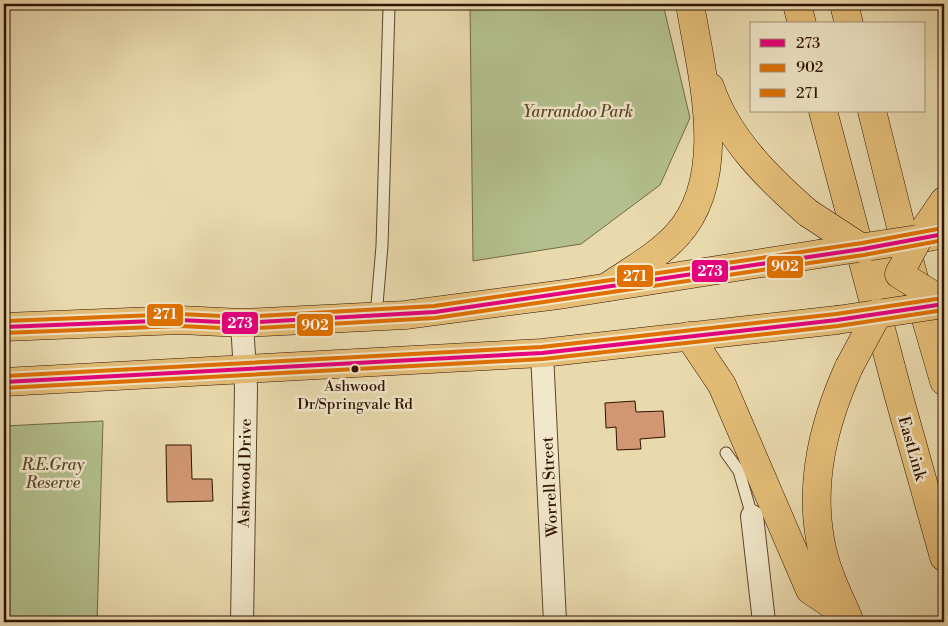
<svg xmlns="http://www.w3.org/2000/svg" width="948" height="626" font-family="'Libre Bodoni',serif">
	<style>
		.green { fill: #b3c08d; stroke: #726946 }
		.building { fill: #d19773; stroke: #311200 }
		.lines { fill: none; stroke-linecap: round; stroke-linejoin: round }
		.service-casing { stroke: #5f442c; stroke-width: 13 }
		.minor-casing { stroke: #5f442c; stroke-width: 24 }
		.primary-casing { stroke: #311200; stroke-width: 29 }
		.trunk-casing { stroke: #311200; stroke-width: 29 }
		.motorway-casing { stroke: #311200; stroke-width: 29 }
		.service { stroke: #f1e7ca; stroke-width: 11 }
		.minor { stroke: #f1e7ca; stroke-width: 22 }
		.primary { stroke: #e4bd77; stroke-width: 28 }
		.trunk { stroke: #e4bd77; stroke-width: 28 }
		.motorway { stroke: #e4bd77; stroke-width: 28 }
		.trunk-bridge-casing { stroke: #311200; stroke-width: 29; stroke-linecap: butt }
		.motorway-bridge-casing { stroke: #311200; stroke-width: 29; stroke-linecap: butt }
		.trunk-bridge { stroke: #e4bd77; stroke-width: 28 }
		.motorway-bridge { stroke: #e4bd77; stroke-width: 28 }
		.bus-1-casing { stroke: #f1e7ca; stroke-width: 8 }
		.bus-2-casing { stroke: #f1e7ca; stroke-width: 8 }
		.bus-3-casing { stroke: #f1e7ca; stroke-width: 8 }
		.bus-1 { stroke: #e5007d; stroke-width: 4 }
		.bus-2 { stroke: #e07100; stroke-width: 4 }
		.bus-3 { stroke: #e07100; stroke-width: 4 }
		.bus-dot { fill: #311200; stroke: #f1e7ca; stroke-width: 2 }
		.labels { text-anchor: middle; stroke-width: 5; stroke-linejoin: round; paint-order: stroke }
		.bus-label { font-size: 15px; fill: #311200; stroke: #f1e7ca }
		.park-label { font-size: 16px; font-style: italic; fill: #58462a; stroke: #f1e7ca }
		.street-label { font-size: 16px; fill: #311200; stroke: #f1e7ca }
		.line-badge { stroke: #f1e7ca; stroke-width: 2 }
		.badge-label { font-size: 14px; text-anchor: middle; font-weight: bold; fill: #fff }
	</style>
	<rect width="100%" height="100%" fill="#e9daae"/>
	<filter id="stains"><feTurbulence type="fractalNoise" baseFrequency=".004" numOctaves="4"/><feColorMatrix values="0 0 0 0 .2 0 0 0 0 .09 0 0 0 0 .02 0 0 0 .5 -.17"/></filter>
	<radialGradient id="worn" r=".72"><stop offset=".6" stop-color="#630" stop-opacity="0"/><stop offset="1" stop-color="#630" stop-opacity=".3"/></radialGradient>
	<!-- green -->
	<g class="green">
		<polygon points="470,4 663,4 690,118 660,185 581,244 473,261"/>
		<polygon points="103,421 97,622 4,622 4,426"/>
	</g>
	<!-- building -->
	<g class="building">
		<polygon points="635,401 636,412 663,411 665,437 640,439 641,449 617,450 616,427 606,428 605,403"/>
		<polygon points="166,445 191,445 192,479 212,479 213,501 167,502"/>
	</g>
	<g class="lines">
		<defs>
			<g id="service">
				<polyline points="376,316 382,246 389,7"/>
				<polyline points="726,453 739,471 752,516"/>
			</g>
			<g id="minor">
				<polyline points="242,323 246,388 242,622"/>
				<polyline points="542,353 555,622"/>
				<polyline points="752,516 764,622"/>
			</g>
			<polyline id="primary" points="918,239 944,234"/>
			<g id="trunk">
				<polyline points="4,327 180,320 242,323 405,315 565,294 819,254"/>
				<polyline points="4,382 542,353 837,320"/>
			</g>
			<g id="motorway">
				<polyline points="797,4 802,24"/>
				<polyline points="844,4 849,24"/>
				<path d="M 710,87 C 727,138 769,179 808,213"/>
				<polyline points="823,111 899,397 944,557"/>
				<polyline points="872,111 912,271 944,381"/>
				<polyline points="918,239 944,201"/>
				<polyline points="863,249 899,274 878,313"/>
				<path d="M 607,287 C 630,271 658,256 677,235 C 731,176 701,73 690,4"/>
				<polyline points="689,336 722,385 810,590 846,614"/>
				<path d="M 848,617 C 838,595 827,572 822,549 C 808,486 823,425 849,367"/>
			</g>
		</defs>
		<!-- service casing -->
		<use href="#service" class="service-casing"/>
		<!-- minor casing -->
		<use href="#minor" class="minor-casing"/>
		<!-- primary casing -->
		<use href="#primary" class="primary-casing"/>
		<!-- trunk casing -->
		<use href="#trunk" class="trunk-casing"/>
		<!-- motorway casing -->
		<use href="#motorway" class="motorway-casing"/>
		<!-- service -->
		<use href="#service" class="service"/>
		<!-- minor -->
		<use href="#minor" class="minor"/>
		<!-- primary -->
		<use href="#primary" class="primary"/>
		<!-- trunk -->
		<use href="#trunk" class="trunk"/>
		<!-- motorway -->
		<use href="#motorway" class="motorway"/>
		<defs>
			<g id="trunk-bridge">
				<polyline points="819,254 918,239"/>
				<polyline points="837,320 944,304"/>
			</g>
			<g id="motorway-bridge">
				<polyline points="808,213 863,249"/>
				<polyline points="918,239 899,274 944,302"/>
				<polyline points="849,367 878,313"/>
			</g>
		</defs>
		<!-- trunk-bridge casing -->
		<use href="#trunk-bridge" class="trunk-bridge-casing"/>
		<!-- motorway-bridge casing -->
		<use href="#motorway-bridge" class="motorway-bridge-casing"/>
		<!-- trunk-bridge -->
		<use href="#trunk-bridge" class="trunk-bridge"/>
		<!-- motorway-bridge -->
		<use href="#motorway-bridge" class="motorway-bridge"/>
		<defs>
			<g id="bus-1">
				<polyline points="4,327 180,320 242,323 435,312 863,249 944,234"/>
				<polyline points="4,382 542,353 837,320 944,304"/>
			</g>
			<g id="bus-2">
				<polyline points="4,333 180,326 242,329 435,318 864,255 944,240"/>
				<polyline points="4,388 543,359 838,326 944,310"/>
			</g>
			<g id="bus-3">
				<polyline points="4,321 180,314 242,317 434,306 862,243 943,228"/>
				<polyline points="4,376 541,347 836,314 943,298"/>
			</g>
		</defs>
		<!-- bus-1 casing -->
		<use href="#bus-1" class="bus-1-casing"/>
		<!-- bus-2 casing -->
		<use href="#bus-2" class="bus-2-casing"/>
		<!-- bus-3 casing -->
		<use href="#bus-3" class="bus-3-casing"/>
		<!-- bus-1 -->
		<use href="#bus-1" class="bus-1"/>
		<!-- bus-2 -->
		<use href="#bus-2" class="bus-2"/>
		<!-- bus-3 -->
		<use href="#bus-3" class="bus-3"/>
	</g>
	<!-- markers -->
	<circle class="bus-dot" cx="355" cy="369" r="4.5"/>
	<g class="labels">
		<!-- bus labels -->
		<g class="bus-label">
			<text x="355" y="391">Ashwood<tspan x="355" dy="18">Dr/Springvale Rd</tspan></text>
		</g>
		<!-- park labels -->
		<g class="park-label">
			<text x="578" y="117">Yarrandoo Park</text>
			<text x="53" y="470">R.E.Gray<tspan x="53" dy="18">Reserve</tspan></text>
		</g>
		<!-- street labels -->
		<g class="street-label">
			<text transform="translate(913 448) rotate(74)" y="6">EastLink</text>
			<text transform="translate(244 473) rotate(-89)" y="6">Ashwood Drive</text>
			<text transform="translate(549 487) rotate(-93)" y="6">Worrell Street</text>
		</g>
	</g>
	<g class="line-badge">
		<rect x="766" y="255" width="38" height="24" rx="5" fill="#e07100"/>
		<rect x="691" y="259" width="38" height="24" rx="5" fill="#e5007d"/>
		<rect x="616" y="264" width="38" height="24" rx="5" fill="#e07100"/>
		<rect x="146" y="303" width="38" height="24" rx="5" fill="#e07100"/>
		<rect x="221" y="311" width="38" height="24" rx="5" fill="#e5007d"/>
		<rect x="296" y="313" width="38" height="24" rx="5" fill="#e07100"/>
	</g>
	<g class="badge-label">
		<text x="785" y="271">902</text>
		<text x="710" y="276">273</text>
		<text x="635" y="281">271</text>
		<text x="165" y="319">271</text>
		<text x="240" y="328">273</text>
		<text x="315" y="330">902</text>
	</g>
	<!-- margin -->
	<rect width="948" height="626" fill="none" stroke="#e9daae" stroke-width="20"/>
	<rect x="5" y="5" width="938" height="616" fill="none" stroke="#311200" stroke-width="2.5"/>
	<rect x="10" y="10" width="928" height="606" fill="none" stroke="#311200"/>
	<!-- legend -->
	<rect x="750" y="22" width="175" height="90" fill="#f1e7ca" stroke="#a49279"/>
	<rect x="760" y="39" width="25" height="8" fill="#e5007d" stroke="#a49279"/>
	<text x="796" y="48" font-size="15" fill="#311200">273</text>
	<rect x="760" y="64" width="25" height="8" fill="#e07100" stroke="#a49279"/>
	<text x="796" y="72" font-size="15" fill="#311200">902</text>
	<rect x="760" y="89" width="25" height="8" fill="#e07100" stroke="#a49279"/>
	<text x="796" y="98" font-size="15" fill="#311200">271</text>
	<rect width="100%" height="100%" filter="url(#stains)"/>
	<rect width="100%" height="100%" fill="url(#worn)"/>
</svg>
